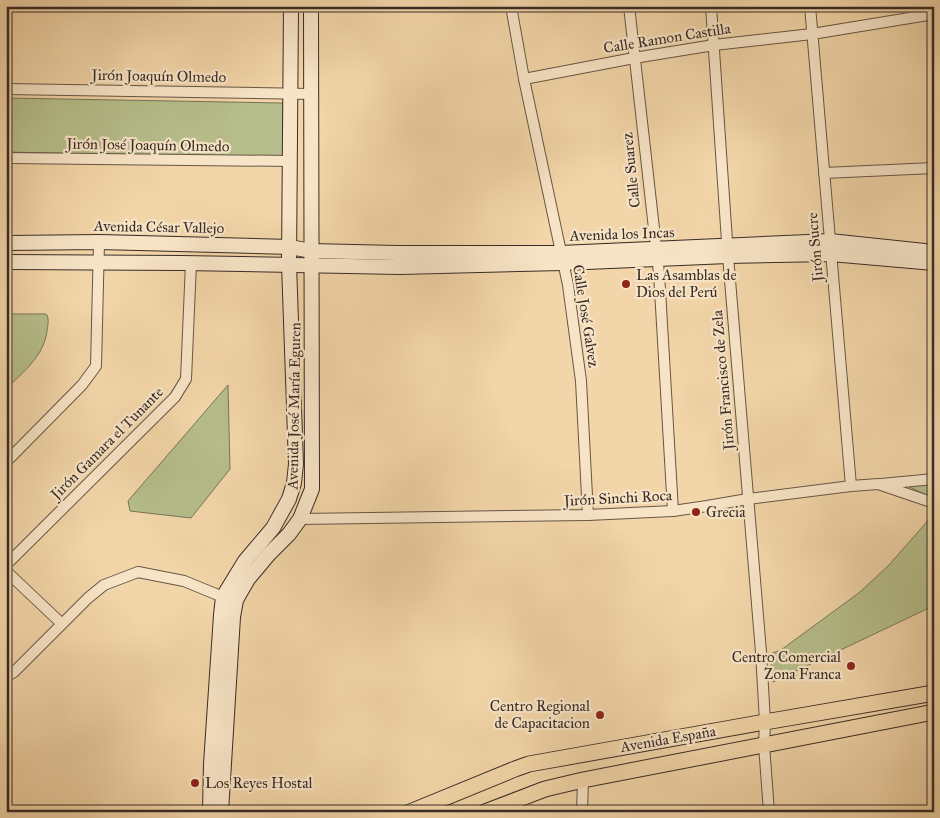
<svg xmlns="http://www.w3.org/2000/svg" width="940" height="818" font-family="'IM FELL Great Primer',serif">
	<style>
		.green { fill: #b6be8b; stroke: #777559 }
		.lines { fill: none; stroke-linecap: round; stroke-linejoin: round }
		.street-casing { stroke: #665647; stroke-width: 12 }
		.secondary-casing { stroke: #382c27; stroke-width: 16 }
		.primary-casing { stroke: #382c27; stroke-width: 17 }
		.street { stroke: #f7e4c6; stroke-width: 10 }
		.secondary { stroke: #f7e4c6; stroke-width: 14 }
		.primary { stroke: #f2d5a8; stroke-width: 15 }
		.poi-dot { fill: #8f2418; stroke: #f7e4c6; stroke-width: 2 }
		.labels { text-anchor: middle; stroke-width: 4.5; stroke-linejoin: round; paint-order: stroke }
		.street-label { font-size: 15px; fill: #382c27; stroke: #f7e4c6 }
		.poi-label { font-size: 15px; fill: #382c27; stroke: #f7e4c6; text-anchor: start }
	</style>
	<rect width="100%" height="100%" fill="#f2d5a8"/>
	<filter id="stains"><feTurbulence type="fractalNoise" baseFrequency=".004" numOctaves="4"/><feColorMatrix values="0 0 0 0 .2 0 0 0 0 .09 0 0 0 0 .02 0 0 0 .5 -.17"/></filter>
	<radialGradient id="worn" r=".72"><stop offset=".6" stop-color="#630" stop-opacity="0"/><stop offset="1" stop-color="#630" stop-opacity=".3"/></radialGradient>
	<!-- green -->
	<g class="green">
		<polygon points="6,98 283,103 283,158 6,152"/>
		<path d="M 6,314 L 45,314 L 47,315 C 49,320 48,325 47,331 C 44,356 23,372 6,389 Z"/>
		<polygon points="228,385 230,469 191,518 130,511 128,501"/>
		<polygon points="934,484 934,493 931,497 907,486"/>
		<polygon points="932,516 934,517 934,603 929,608 773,682 770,654 781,650 860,592 889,565"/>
	</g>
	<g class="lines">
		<defs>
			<g id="street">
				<polyline points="511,6 524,79 568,285 581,381 588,515"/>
				<polyline points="629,6 659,273 673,511"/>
				<polyline points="711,6 728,256 761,652 765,722 764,745 769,812"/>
				<polyline points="810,6 851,486"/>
				<polyline points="524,79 634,58 714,45 812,34 934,14"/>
				<polyline points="6,89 311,94"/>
				<polyline points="6,158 290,161"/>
				<polyline points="824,173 934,168"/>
				<polyline points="6,462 82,385 96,366 99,242"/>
				<polyline points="881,484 934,479"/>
				<polyline points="300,519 588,515 673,511 707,506 748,499 851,486 878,484 934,503"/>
				<polyline points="6,565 175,397 186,379 191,263"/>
				<polyline points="6,571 61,623"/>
				<polyline points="6,677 14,672 88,598 104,585 138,572 184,581 223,597"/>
				<polyline points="582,812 583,780"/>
			</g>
			<g id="secondary">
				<polyline points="6,243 99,242 290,247 311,251 397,253 561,253 830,241 934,252"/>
				<polyline points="6,262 182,263 400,267 563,263 728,256 831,254 934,263"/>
				<polyline points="210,812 211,764 221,615 223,597 245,561 273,528 289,499 294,483 296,464 289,264 291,6"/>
				<polyline points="221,812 233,617 236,600 248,579 269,554 289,534 300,519 312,489 311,6"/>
			</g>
			<g id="primary">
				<polyline points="410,812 515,769 529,764 765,722 934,693"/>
				<polyline points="485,812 545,789 583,780 934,712"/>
			</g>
		</defs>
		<!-- street casing -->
		<use href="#street" class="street-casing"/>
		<!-- secondary casing -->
		<use href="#secondary" class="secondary-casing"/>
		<!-- primary casing -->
		<use href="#primary" class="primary-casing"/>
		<!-- street -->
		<use href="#street" class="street"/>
		<!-- secondary -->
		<use href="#secondary" class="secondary"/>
		<!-- primary -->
		<use href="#primary" class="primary"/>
	</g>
	<!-- markers -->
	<g class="poi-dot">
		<circle cx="626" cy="284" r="5"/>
		<circle cx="696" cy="512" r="5"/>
		<circle cx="851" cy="666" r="5"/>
		<circle cx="600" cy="715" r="5"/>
		<circle cx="195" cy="783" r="5"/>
	</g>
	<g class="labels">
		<!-- street labels -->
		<g class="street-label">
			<text transform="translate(667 38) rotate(-9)" y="5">Calle Ramon Castilla</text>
			<text transform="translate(159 76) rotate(1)" y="5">Jirón Joaquín Olmedo</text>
			<text transform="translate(148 145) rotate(1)" y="5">Jirón José Joaquín Olmedo</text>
			<text transform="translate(631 170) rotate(-96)" y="5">Calle Suarez</text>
			<text transform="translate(159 227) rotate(1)" y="5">Avenida César Vallejo</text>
			<text transform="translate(622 234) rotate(-2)" y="5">Avenida los Incas</text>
			<text transform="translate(815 247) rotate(-95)" y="5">Jirón Sucre</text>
			<text transform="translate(586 316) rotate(81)" y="5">Calle José Galvez</text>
			<text transform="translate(723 380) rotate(-95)" y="5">Jirón Francisco de Zela</text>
			<text transform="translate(294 406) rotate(-89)" y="5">Avenida José María Eguren</text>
			<text transform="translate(107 443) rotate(-45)" y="5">Jirón Gamara el Tunante</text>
			<text transform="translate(618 498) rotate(-3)" y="5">Jirón Sinchi Roca</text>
			<text transform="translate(668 739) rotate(-10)" y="5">Avenida España</text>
		</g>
		<!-- poi labels -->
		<g class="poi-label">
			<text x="636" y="280">Las Asamblas de<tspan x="636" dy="17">Dios del Perú</tspan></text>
			<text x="706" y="517">Grecia</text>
			<text x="841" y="662" text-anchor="end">Centro Comercial<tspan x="841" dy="17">Zona Franca</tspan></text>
			<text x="590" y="711" text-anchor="end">Centro Regional<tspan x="590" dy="17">de Capacitacion</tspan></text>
			<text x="205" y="788">Los Reyes Hostal</text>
		</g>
	</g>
	<!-- margin -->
	<rect width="940" height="818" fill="none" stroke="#f2d5a8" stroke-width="25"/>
	<rect x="8" y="8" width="925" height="803" fill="none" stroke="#382c27" stroke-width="2.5"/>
	<rect x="12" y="12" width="915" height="793" fill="none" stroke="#382c27"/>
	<rect width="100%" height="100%" filter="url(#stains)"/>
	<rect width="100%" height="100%" fill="url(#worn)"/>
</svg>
